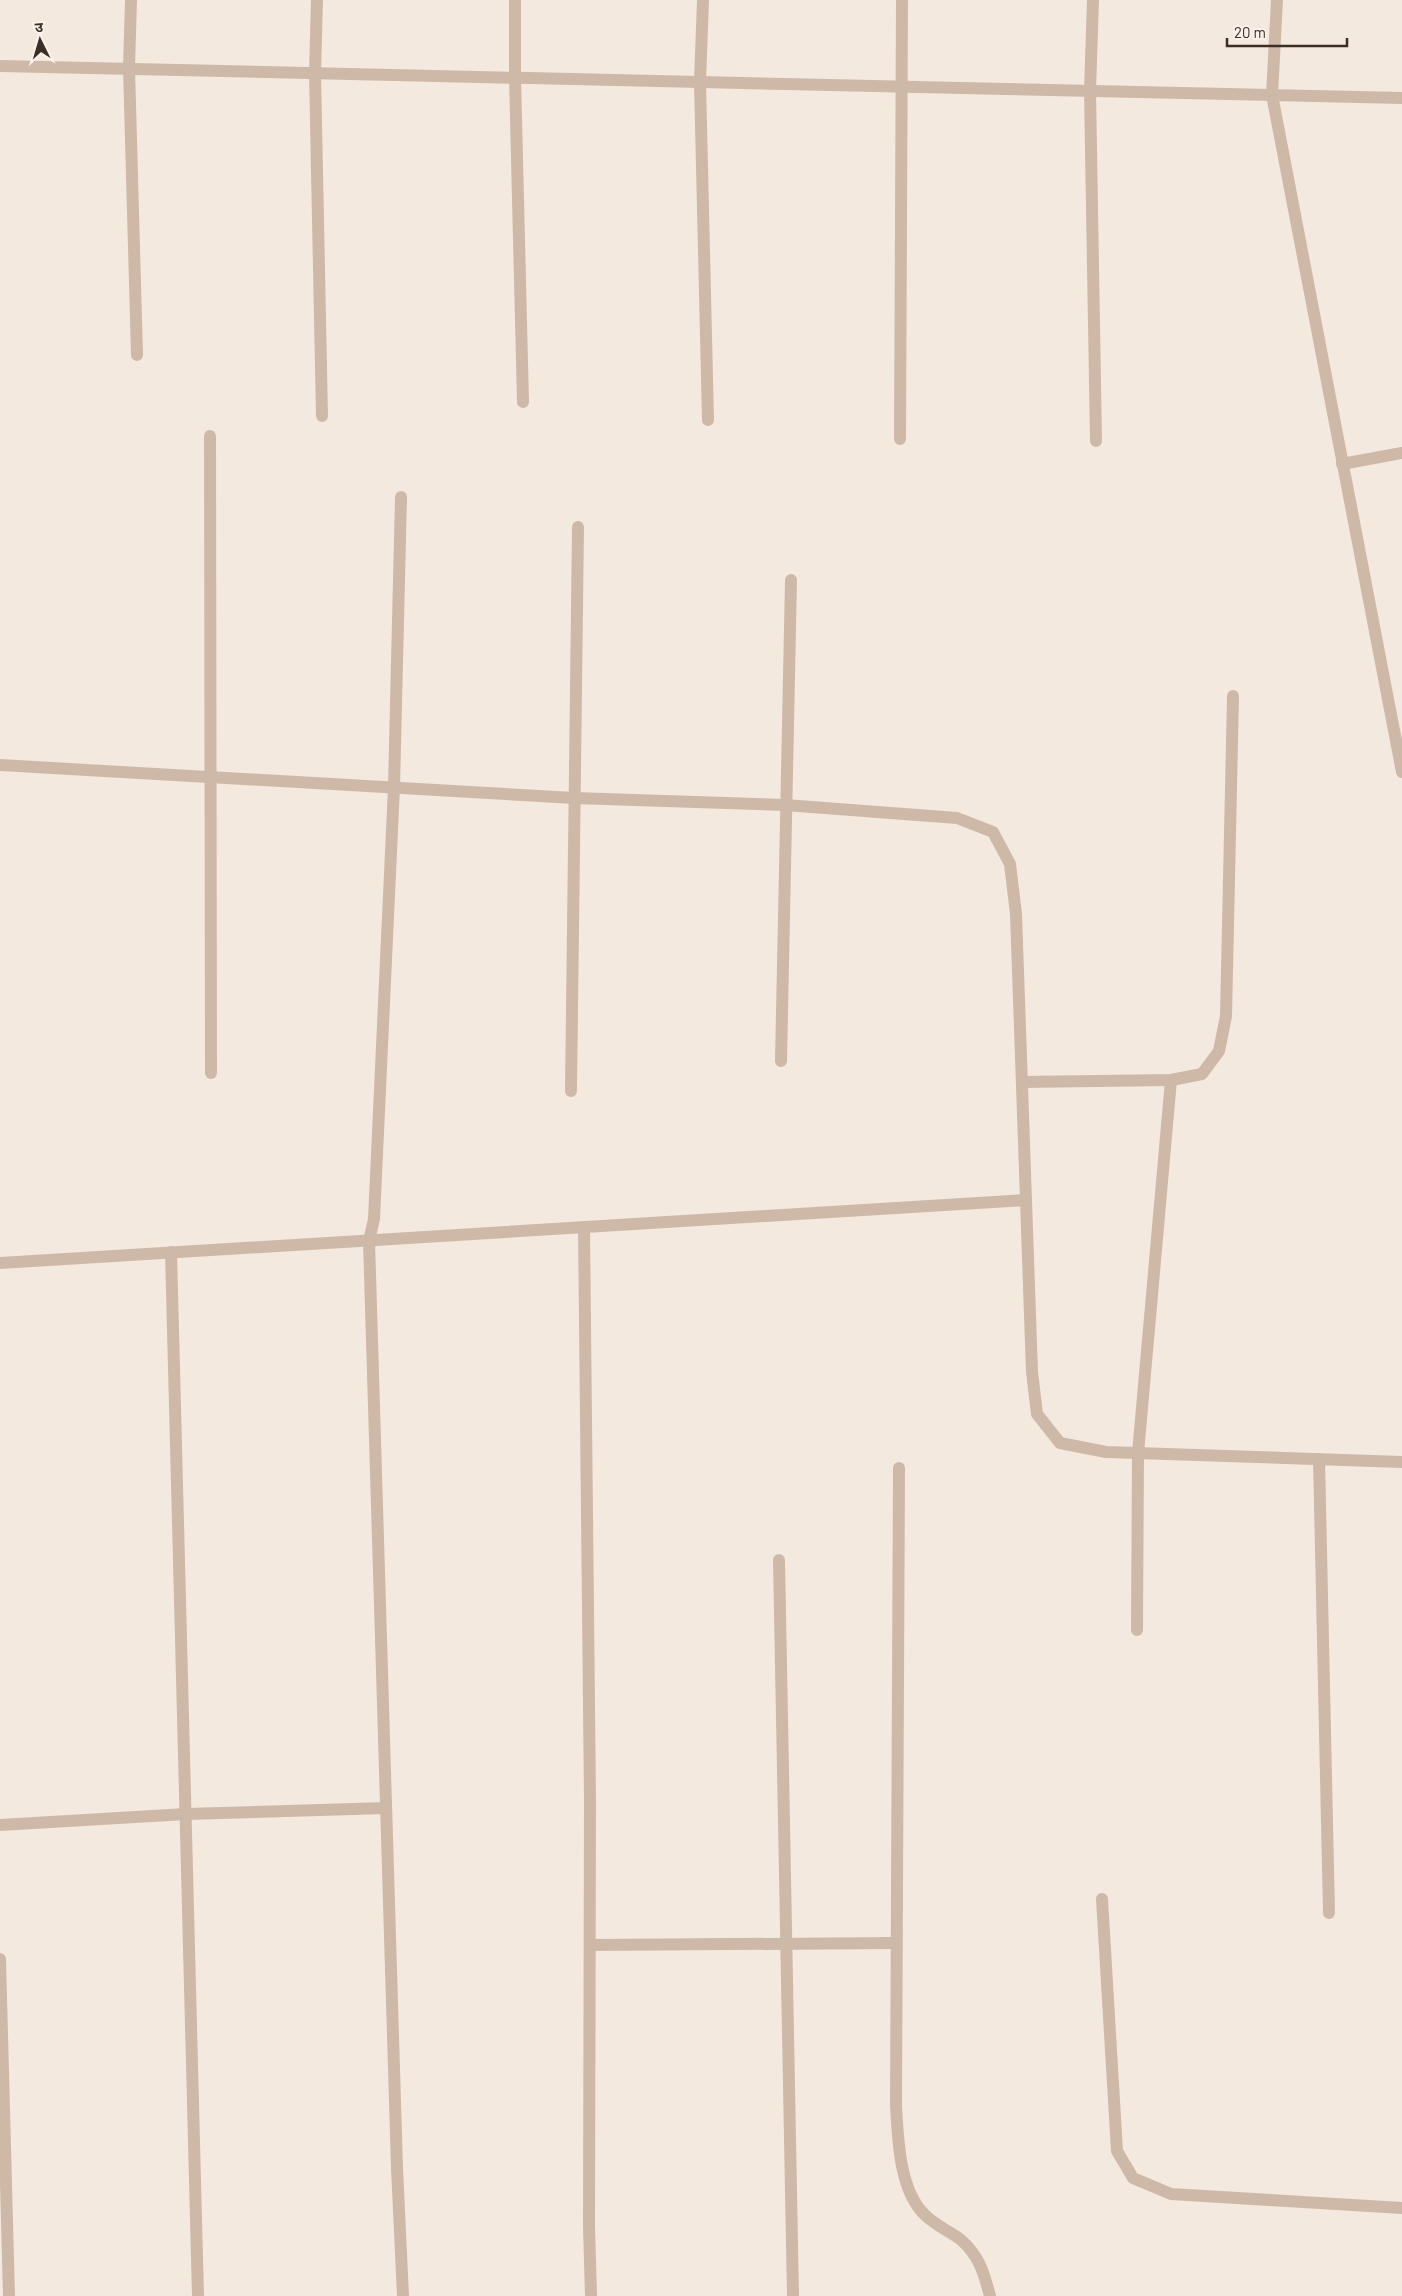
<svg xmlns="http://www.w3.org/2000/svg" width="1402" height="2296" font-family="Barlow,'Noto Sans Devanagari',sans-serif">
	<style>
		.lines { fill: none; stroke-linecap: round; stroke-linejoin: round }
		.minor { stroke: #ceb9a9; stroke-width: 12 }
	</style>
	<rect width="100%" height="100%" fill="#f4e9de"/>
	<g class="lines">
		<!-- minor -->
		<g class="minor">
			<polyline points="131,0 129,68 137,355"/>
			<polyline points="317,0 315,73 322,416"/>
			<polyline points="515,0 515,77 523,402"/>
			<polyline points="703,0 700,82 708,420"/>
			<polyline points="1093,0 1090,91 1096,441"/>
			<polyline points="1277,0 1272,95 1402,772"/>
			<polyline points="0,66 1402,98"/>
			<polyline points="210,436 211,1073"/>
			<polyline points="900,439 902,0"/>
			<polyline points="1342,464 1402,453"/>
			<polyline points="401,497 394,787 374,1219 369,1241 397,2168 403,2296"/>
			<polyline points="0,765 574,798 785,805 957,818 993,832 1010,864 1016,914 1032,1372 1037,1414 1060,1443 1106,1452 1402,1462"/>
			<polyline points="781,1061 791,580"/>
			<polyline points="1022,1082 1171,1080 1202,1074 1219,1051 1226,1016 1233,696"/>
			<polyline points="571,1091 578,527"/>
			<polyline points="584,1227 590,1800 589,2226 591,2296"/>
			<polyline points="171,1252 198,2296"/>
			<polyline points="0,1263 1026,1200"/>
			<polyline points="1319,1459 1329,1913"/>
			<path d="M 899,1468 L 896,2105 C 898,2139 899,2190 925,2215 C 935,2225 949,2231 960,2239 C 979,2255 984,2273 990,2296"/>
			<polyline points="779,1560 793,2296"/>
			<polyline points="1137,1630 1138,1453 1171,1080"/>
			<polyline points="0,1825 186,1814 386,1808"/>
			<polyline points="1102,1899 1117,2151 1133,2178 1171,2194 1402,2208"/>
			<polyline points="590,1945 896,1943"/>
			<polyline points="0,1959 9,2296"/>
		</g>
	</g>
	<!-- north arrow -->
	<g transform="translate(40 40) rotate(355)" stroke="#fbf3eb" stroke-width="4" paint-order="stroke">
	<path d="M0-4L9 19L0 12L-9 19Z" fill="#3a2e29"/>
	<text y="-8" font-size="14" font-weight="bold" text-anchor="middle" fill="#3a2e29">उ</text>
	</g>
	<!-- scale -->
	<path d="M1227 38v8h120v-8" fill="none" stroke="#3a2e29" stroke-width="2.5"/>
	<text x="1234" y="38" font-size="15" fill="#3a2e29" stroke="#fbf3eb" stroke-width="4" paint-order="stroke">20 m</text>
</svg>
